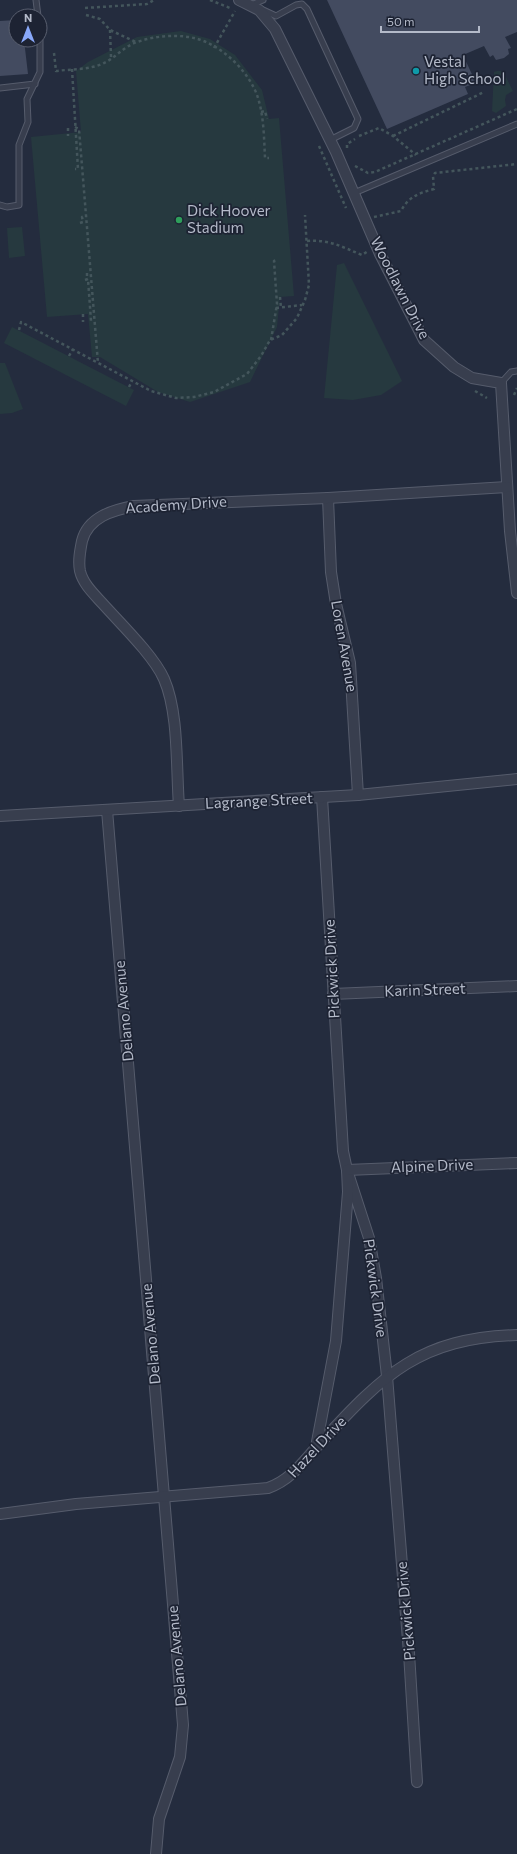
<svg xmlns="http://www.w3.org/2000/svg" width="517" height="1854" font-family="Commissioner,sans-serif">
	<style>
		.green { fill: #26393f }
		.building { fill: #434b60 }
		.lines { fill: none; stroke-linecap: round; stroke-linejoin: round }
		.lane-casing { stroke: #565c6c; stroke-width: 7 }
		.street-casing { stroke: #565c6c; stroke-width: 12 }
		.path { stroke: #44565c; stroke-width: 2.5; stroke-dasharray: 3 3; stroke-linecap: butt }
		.lane { stroke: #383e4e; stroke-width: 5 }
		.street { stroke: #383e4e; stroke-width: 10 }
		.culture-dot { fill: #0f9aa8; stroke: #1d2333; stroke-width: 1.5 }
		.leisure-dot { fill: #2e9e5b; stroke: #1d2333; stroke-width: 1.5 }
		.labels { text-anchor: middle; stroke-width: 3.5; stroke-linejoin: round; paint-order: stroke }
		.poi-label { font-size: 15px; fill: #b4bac9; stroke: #1d2333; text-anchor: start }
		.street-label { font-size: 15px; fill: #b4bac9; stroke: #1d2333 }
	</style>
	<rect width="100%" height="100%" fill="#242c3e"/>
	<!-- green -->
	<g class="green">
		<polygon points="181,31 210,39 235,55 262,90 269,119 279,118 294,296 280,297 277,327 250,382 190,402 158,392 100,357 92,357 88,314 47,317 31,137 81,132 76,71 88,62 137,37"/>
		<polygon points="497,71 503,71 513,91 506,95 505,100 506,106 496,113 492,111 494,72"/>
		<polygon points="22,227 25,256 9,258 7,228"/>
		<polygon points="344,263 402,381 381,395 353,400 324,398 337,265"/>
		<polygon points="12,327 134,390 126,406 4,343"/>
		<polygon points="0,363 5,363 23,409 12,413 0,414"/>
	</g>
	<!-- building -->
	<g class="building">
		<polygon points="327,0 517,0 517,32 505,37 511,48 508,49 509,54 504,58 496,60 493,55 490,57 484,46 463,55 476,83 465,87 468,94 387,129"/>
		<polygon points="16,20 16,40 24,40 28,74 0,76 0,21"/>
	</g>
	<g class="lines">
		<defs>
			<g id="lane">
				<polyline points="36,0 38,16"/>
				<polyline points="251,5 263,0"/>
				<polyline points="261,9 276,16 296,5 302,4 307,9 358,119 354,128 330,140"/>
				<polyline points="0,88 35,84"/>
				<polyline points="354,193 517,124"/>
				<polyline points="0,205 7,207 19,205 19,145 28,122 27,99 40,72 40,40"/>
				<polyline points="501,383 511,372 517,371"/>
			</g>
			<g id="street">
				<polyline points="239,0 259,10 275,29 336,152 380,254 424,340 454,367 472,378 501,383 510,531 517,593"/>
				<polyline points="328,498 331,572 336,604 350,663 358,795"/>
				<polyline points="322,797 343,1151 347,1170 369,1238 376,1278 387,1376 409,1653 417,1782"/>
				<path d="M 179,806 C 176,768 179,713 164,679 C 154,656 120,623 103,604 C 94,594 83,584 80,571 C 78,561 80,551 82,541 C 88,517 113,510 134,506 L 328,498 L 507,487"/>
				<polyline points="107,810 183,1725 180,1757 159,1819 156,1854"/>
				<polyline points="0,816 358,795 517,779"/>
				<polyline points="333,994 517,986"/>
				<polyline points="316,1447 336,1341 348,1192 347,1170 517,1163"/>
				<path d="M 0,1514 L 76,1504 L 268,1488 C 292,1480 305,1459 322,1441 C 384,1374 420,1338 517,1335"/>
			</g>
		</defs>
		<!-- lane casing -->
		<use href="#lane" class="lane-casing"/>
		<!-- street casing -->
		<use href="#street" class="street-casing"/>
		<!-- path -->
		<g class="path">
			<polyline points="210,0 230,8"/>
			<polyline points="85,8 147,4 154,0"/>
			<polyline points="86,15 100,19 110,30 136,42"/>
			<polyline points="110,30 111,57"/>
			<polyline points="214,48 235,11"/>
			<path d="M 54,53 L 56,71 C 71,69 90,70 104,63 C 115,58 123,47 137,42 C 155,36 175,34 194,38 C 221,44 250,72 258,98 C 264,117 264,139 265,158 L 269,158"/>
			<polyline points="72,69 78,169 75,169"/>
			<polyline points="261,112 265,111 267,119"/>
			<polyline points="75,127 79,129 98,363"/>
			<polyline points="68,128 68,136"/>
			<polyline points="359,136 379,128 393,136 416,155"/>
			<polyline points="393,136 484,92"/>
			<polyline points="319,146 346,208"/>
			<polyline points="347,148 347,144 355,139"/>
			<polyline points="355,166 368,173 375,172 517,109"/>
			<path d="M 374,217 L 401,211 C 408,197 419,193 434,189 L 433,176 L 435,173 L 517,164"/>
			<polyline points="80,223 83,222 82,217 86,216"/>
			<path d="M 307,241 C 329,239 342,247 362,255 L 368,251"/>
			<polyline points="87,273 87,280"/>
			<polyline points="85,280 88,279 91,321"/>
			<polyline points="280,297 281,308"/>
			<polyline points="276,308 302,305"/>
			<polyline points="83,314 83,322"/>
			<polyline points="19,330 21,322 151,391 176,398 194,397 214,392 247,374 261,356 270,340 282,335 297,318 305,300 309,285 305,215"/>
			<polyline points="271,340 277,304 274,261 277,260"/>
			<polyline points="69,356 73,349"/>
			<polyline points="129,387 132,381"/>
			<polyline points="475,391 487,398"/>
			<polyline points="514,395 517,388"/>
		</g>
		<!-- lane -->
		<use href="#lane" class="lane"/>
		<!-- street -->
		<use href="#street" class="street"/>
	</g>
	<!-- markers -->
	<circle class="culture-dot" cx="416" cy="71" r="4"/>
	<circle class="leisure-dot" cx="179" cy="220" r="4"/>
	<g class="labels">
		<!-- poi labels -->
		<g class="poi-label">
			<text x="424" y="67">Vestal<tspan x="424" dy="17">High School</tspan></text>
			<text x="187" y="216">Dick Hoover<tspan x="187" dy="17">Stadium</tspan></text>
		</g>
		<!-- street labels -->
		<g class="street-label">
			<text transform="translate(400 288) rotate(63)" y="5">Woodlawn Drive</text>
			<text transform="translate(176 505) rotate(-4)" y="5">Academy Drive</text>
			<text transform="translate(344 646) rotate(80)" y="5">Loren Avenue</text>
			<text transform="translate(259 801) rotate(-3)" y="5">Lagrange Street</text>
			<text transform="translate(332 969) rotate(-93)" y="5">Pickwick Drive</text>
			<text transform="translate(425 990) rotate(-2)" y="5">Karin Street</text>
			<text transform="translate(124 1011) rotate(-95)" y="5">Delano Avenue</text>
			<text transform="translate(432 1166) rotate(-2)" y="5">Alpine Drive</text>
			<text transform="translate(375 1288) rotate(82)" y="5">Pickwick Drive</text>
			<text transform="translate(151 1334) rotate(-95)" y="5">Delano Avenue</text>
			<text transform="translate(317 1447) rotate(-47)" y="5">Hazel Drive</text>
			<text transform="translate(406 1611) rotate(-95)" y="5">Pickwick Drive</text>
			<text transform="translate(177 1656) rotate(-95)" y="5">Delano Avenue</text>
		</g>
	</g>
	<!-- north arrow -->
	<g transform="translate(28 28)"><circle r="19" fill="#1d2333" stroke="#595f6f"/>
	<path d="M0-3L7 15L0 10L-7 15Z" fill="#89a8f9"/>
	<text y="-6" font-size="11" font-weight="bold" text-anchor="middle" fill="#b4bac9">N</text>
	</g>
	<!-- scale -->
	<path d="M381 26v6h98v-6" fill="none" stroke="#b4bac9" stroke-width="2"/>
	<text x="387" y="26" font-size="12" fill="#b4bac9" stroke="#1d2333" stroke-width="3" paint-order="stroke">50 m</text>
</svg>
